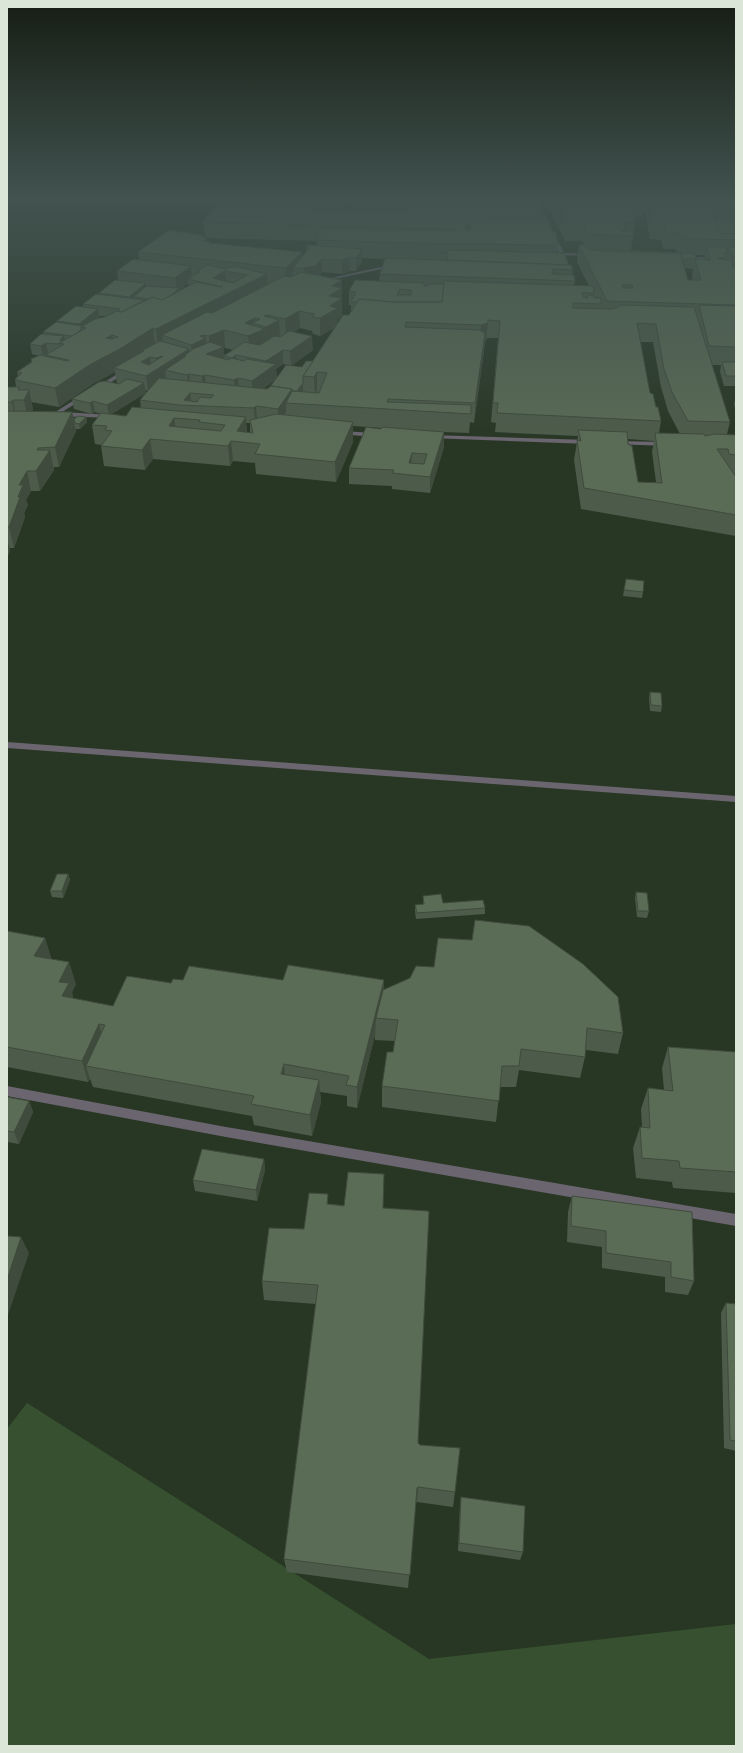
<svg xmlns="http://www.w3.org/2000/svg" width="743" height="1753" font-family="Roboto,sans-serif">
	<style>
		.green { fill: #375130 }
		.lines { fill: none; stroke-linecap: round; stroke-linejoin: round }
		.street { fill: #6b6570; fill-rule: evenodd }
		.wall { fill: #4d5c4a; fill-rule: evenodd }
		.shaded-wall { fill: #3f4b3c }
		.building { fill: #5a6b56; stroke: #3f4b3c; fill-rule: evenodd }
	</style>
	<rect width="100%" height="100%" fill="#283724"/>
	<!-- green -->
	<polygon class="green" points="27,1403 429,1659 736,1624 736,1746 7,1746 7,1429"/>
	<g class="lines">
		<!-- street -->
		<g class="street">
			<polygon points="532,198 536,198 564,253 592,254 594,256 560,255"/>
			<polygon points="684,257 736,258 736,260 682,259"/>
			<polygon points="394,264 396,266 320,282 318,281"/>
			<polygon points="127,368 130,370 129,371 100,389 95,388"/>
			<polygon points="84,394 87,396 86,397 62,412 112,415 115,417 114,418 55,416 52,414"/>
			<polygon points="340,431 376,433 379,435 376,437 338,434 337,433"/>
			<polygon points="431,435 589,440 592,442 589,444 429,438 428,437"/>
			<polygon points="615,441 667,442 670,444 667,446 613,444 613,442"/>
			<polygon points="7,742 736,796 736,802 7,748"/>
			<polygon points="7,1086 226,1127 736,1214 736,1226 226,1137 7,1096"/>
		</g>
	</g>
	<!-- wall -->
	<g class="wall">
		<path d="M 225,198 L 345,198 L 338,210 L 351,210 L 351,202 L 353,198 L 532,198 L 532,204 L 543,217 L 543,219 L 558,245 L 557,253 L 569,265 L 573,270 L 572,275 L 575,281 L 574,285 L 589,286 L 577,262 L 579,245 L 584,245 L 583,241 L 565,241 L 552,214 L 553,212 L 547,212 L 541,198 L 736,198 L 736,386 L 724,386 L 720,372 L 721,365 L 712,365 L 730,422 L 727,434 L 736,435 L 736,475 L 735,475 L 736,477 L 736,536 L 581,509 L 574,460 L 578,436 L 495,432 L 496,423 L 491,422 L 498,338 L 487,338 L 486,341 L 485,342 L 484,351 L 474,423 L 470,422 L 469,433 L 444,432 L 444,447 L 430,493 L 392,489 L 392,486 L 349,484 L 349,468 L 382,428 L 353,426 L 353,442 L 336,482 L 256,474 L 255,463 L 233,461 L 230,466 L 153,459 L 145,470 L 104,466 L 101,446 L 102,445 L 95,444 L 92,425 L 101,414 L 95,412 L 92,414 L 74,409 L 72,399 L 119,383 L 117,383 L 115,372 L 94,383 L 59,407 L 31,402 L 33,409 L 32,411 L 72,412 L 74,419 L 86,417 L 87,422 L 80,429 L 76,429 L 76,431 L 59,467 L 54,467 L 54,470 L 40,491 L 31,491 L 26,500 L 28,505 L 24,513 L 25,517 L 14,548 L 9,548 L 10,551 L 7,557 L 7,402 L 16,387 L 15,379 L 18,376 L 17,372 L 31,362 L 31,359 L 40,356 L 32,354 L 30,344 L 43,334 L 43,332 L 57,322 L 57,321 L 83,307 L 83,304 L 99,295 L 99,293 L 118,280 L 117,271 L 139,260 L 138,252 L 206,239 L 207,242 L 210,242 L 210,243 L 302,256 L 306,252 L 306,247 L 317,245 L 316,241 L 205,238 L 203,222 ZM 643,213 L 645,213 L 650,239 L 661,240 L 663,249 L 676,249 L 677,253 L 631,250 L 635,223 L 634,217 L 642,217 ZM 695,255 L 705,255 L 704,260 L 696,259 ZM 362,258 L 385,259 L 380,274 L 379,281 L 349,291 L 349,305 L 351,305 L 351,312 L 349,315 L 338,323 L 338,319 L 342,316 L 342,297 L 319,276 L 322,272 L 342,274 L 350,271 L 356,271 L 362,262 ZM 685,268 L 693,269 L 692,276 L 693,280 L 688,280 ZM 188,283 L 188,286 L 180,290 ZM 99,316 L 106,316 L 99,318 ZM 336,327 L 313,361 L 302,367 L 291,366 L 313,350 L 294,332 L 300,328 L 312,331 L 313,334 L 320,336 ZM 640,342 L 653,342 L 661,387 L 668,411 L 680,434 L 659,433 L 661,421 L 656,407 L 650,393 ZM 224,348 L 225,348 L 233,350 L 224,355 ZM 283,364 L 289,365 L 277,378 L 276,369 ZM 275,380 L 270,387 L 267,389 L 264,388 ZM 145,390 L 148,391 L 140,400 L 141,408 L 126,416 L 111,414 L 146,393 ZM 246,423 L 250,423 L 250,432 L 247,432 ZM 628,439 L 654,441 L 652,452 L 656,482 L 638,482 Z"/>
		<polygon points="736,395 736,412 734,404"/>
		<polygon points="626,579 643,592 642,598 623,596"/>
		<polygon points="650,692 662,706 661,712 650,711 649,698"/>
		<polygon points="68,874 70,880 63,898 52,897 50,891"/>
		<polygon points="636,892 649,911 647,918 637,917 635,898"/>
		<polygon points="423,896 443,903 485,908 485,914 416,919 415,911 415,905 423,904"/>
		<polygon points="7,931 45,938 51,959 76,984 72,992 73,998 113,1006 171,983 183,980 283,980 384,990 623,1033 618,1054 586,1050 585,1057 580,1078 519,1070 516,1087 500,1087 496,1122 382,1107 382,1086 393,1052 395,1041 375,1040 375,1035 357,1108 347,1106 347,1096 320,1092 321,1102 312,1136 254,1125 252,1116 93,1087 90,1079 88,1082 7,1067"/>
		<polygon points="668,1047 736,1052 736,1193 673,1188 672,1182 636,1178 633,1148 640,1127 642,1128 641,1109 648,1088 664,1090 662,1068"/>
		<polygon points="7,1097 29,1101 33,1112 19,1144 7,1142"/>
		<polygon points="264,1159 265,1170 257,1201 195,1191 193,1180"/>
		<polygon points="328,1194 328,1204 383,1208 418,1443 455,1492 453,1507 417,1502 416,1503 408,1588 287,1572 284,1559 316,1304 264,1300 262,1281 304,1229"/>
		<polygon points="572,1196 692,1212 694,1281 688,1295 665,1292 665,1277 602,1268 602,1247 567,1242 568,1212"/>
		<polygon points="736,1237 736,1262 735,1239"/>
		<polygon points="726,1303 736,1304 736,1451 724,1448 721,1313"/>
		<polygon points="461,1497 523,1552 520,1560 458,1551 460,1505"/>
	</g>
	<!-- shaded-wall -->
	<g class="shaded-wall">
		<polygon points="335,198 345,198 334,215 330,219 330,203"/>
		<polygon points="403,200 403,216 402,220 402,204"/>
		<polygon points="322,203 323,218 319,221 319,206"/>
		<polygon points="466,223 470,223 469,239 465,239"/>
		<polygon points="362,249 362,262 356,271 356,258"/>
		<polygon points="302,252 303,268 293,268 293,278 287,285 286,268"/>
		<polygon points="349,257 350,271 342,274 342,260"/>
		<polygon points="725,257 722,273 718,258"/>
		<polygon points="322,259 322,272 316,280 304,282 304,268"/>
		<polygon points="191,266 192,279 188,279 188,283 180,290 180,297 165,301 177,290 175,278"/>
		<polygon points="225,271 227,288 213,278"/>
		<polygon points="267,274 268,291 162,335 163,345 158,347 156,329"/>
		<polygon points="342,280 342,316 338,319 338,325 320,336 320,318 332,286"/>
		<polygon points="146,283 147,293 134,297 135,303 130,307 129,297"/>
		<polygon points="98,309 99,319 86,328 81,327 83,340 73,336 81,330 79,324"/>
		<polygon points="299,311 300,328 286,337 285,319"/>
		<polygon points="268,315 269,325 279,320 280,338 267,345 264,316"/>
		<polygon points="255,318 255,324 252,323 253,334 265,329 267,347 250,355 248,336 245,323"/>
		<polygon points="488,323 486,341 485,342 484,351 474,423 481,325"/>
		<polygon points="153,328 155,346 144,351 141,351 142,355 114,368 115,372 94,383 59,407 55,388 106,338 112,335 115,352"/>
		<polygon points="224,330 225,348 224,348 224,362 193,363 191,345 200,336 204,335 204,339 206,338 207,354 210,352 209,336"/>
		<polygon points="64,336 66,351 64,344 60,340"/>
		<polygon points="312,336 313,350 291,366 290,351"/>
		<polygon points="46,343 48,353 43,356 41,346"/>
		<polygon points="189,349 191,364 186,356 184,356 185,368 165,370 166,380 148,391 146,376 158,369 156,358 163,356"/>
		<polygon points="283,350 283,364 276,369 277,379 253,396 252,381 267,371 266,361"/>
		<polygon points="236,355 237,369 233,372 232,358"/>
		<polygon points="150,357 152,371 141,362"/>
		<polygon points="317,372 317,391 315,396 314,377"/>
		<polygon points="189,374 191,388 189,390 187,375"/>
		<polygon points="205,375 206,389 203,391 202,376"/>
		<polygon points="238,378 239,392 236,395 234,380"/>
		<polygon points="144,383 146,393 109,416 107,405"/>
		<polygon points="303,383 303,393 297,392"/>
		<polygon points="292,389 293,403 286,403 286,413 279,424 278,409"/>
		<polygon points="29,390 33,409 28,419 24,400"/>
		<polygon points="190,393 191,405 184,400"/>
		<polygon points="13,400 17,420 16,421 12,402"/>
		<polygon points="93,401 95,412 92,414 90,403"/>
		<polygon points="256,406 257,421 255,423 254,408"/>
		<polygon points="72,412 76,431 59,467 55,447"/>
		<polygon points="86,417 87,422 80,429 79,424"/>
		<polygon points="246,417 247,436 237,431"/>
		<polygon points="174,418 177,437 169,426"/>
		<polygon points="353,422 353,442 336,482 335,462"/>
		<polygon points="444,432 444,447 430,493 430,477"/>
		<polygon points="150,439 153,459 145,470 142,450"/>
		<polygon points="231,441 233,461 230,466 228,446"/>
		<polygon points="38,448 41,463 50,450 54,470 40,491 36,471 37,450"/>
		<polygon points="412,453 411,469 409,463"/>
		<polygon points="27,471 31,491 26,500 28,505 24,513 25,517 14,548 9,527 18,497 19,485"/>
		<polygon points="7,538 10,551 7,557"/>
		<polygon points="68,874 70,880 63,898 62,891"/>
		<polygon points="45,938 52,960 34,956"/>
		<polygon points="69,962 76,984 72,992 75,1005 62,996 59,982"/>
		<polygon points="384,980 384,1001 376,1018 375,1035 357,1108 357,1087"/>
		<polygon points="99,1024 105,1045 86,1066 90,1079 88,1082 82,1061"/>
		<polygon points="284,1064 286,1086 281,1074"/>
		<polygon points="319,1080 321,1102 312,1136 310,1115"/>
		<polygon points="29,1101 33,1112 19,1144 14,1132"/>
		<polygon points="264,1159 265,1170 257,1201 256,1190"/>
		<polygon points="21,1237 29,1253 7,1318 7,1280"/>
		<polygon points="418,1487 417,1502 416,1503 417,1488"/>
	</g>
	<!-- building -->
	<g class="building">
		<path d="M 225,198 L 335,198 L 330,203 L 322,203 L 319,206 L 245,203 L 243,207 L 407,212 L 409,200 L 403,200 L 402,204 L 351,202 L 353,198 L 439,198 L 458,202 L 458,204 L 541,204 L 543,217 L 488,216 L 488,219 L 549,220 L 551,232 L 556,232 L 558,245 L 409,243 L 316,240 L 321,228 L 453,231 L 457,229 L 203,222 L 219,202 ZM 466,223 L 470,223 L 470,230 L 465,230 Z"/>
		<polygon points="452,198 532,198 533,202 471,201 452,200"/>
		<polygon points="570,198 631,199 635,223 624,222 625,230 620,231 633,232 633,236 587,234 585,225 567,225 554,199 570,199"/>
		<polygon points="631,198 643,198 644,201 631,201"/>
		<polygon points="647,198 736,198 736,210 714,209 711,199 734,200 708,199 720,233 736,234 736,240 681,238 679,233 666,232 664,224 652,223"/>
		<polygon points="715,220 736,220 736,234 720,233"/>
		<polygon points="169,230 201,235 206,239 204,241 210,242 209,243 302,252 286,268 138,252"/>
		<polygon points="308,245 362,249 356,258 349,257 342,260 322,259 315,266 304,268 293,268 310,247 306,247"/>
		<path d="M 579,245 L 585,245 L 589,250 L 680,253 L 688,280 L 701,280 L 695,259 L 710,260 L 707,247 L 726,247 L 728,253 L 724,253 L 725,257 L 718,258 L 718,259 L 731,260 L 733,266 L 736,267 L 736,305 L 607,301 ZM 622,285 L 632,285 L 633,288 L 623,288 Z"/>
		<polygon points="728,247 736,247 736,257 736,256 731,256"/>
		<polygon points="600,249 674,253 600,251"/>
		<polygon points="448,250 564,253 569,265 447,260 448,254 439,253 448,252"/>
		<polygon points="680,253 695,254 696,259 682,259"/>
		<polygon points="385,258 571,265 573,270 553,269 552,274 574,275 575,281 380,274"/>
		<polygon points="133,259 191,266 175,278 117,271"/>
		<path d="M 208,265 L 226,269 L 229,267 L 238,267 L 267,274 L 156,329 L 153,328 L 118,350 L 91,364 L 55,388 L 20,381 L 15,379 L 22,373 L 17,372 L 32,362 L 31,359 L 40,355 L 67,361 L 69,360 L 46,355 L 64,344 L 59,343 L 86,328 L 81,327 L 95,319 L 105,317 L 117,311 L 121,312 L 153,297 L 162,300 L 196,282 L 222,287 L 188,279 L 200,272 L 197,271 ZM 225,271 L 247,275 L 233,283 L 213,278 ZM 112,335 L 118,337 L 112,339 L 106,338 Z"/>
		<polygon points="301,272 342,280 332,286 342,288 329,296 342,298 330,306 338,308 320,318 312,317 315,314 299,311 285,319 268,315 264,316 279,320 266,327 252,323 260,319 255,318 245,323 265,329 248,336 224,330 209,336 204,335 200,336 206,338 191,345 162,335 207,312 212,313 284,276 291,277"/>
		<polygon points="115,280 146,283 129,297 99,293"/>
		<path d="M 355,280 L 424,283 L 424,286 L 429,286 L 429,284 L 444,284 L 442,302 L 393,302 L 359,299 L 357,302 L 351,302 L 356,292 L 349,291 ZM 400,289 L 411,290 L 411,295 L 397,295 Z"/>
		<polygon points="444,281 593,286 594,293 582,293 583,297 588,298 587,295 594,296 594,298 601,298 601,304 573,303 573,308 613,309 622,305 694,307 730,422 688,421 672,392 664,369 656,324 637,323 650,393 653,394 656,407 658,407 661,421 497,413 498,403 493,403 500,321 488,320 488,323 481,325 406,322 405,327 479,330 485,333 475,403 388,399 387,402 471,405 471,414 286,403 292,391 319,393 327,373 317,372 314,377 303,376 343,315 349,315 359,299 393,302 442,302"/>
		<polygon points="146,286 179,288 173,294 162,300 153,297 149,299 134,297"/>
		<polygon points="96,294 145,300 121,312 117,311 120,309 83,304"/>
		<polygon points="699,305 736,306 736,347 709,346"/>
		<polygon points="76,306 98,309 79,324 57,321"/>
		<polygon points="56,322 83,326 81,327 81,330 77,333 72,336 43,332"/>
		<polygon points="289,331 312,336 290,351 283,350 266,361 236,355 232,358 224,356 244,342 260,345 274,336 280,337"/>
		<polygon points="41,334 64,336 60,340 63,341 59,343 59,344 46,343 41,346 30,344"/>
		<path d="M 160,341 L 189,349 L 146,376 L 114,368 L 144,351 L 141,351 ZM 163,356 L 149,365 L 141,362 L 150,357 L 156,358 Z"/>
		<polygon points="210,342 224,347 206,354 228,360 231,358 244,361 247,359 276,364 252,381 238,378 234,380 205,375 202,376 189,374 187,375 165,370 186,356 184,356 193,349"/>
		<polygon points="306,361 313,361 303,376 303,383 297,391 292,391 292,389 271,386 270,387 286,365 302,367"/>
		<polygon points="722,362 736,362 736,376 726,376"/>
		<path d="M 159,378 L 267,389 L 271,386 L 292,389 L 278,409 L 256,406 L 254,408 L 179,405 L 140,400 ZM 190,393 L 214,395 L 211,398 L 200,397 L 197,402 L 184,400 Z"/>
		<polygon points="127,379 144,383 107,405 93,401 90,403 72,399 99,382 105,381 119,384"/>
		<polygon points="7,387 19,387 18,390 29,390 24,400 13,400 12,402 7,402"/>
		<path d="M 132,407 L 246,417 L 237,431 L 253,433 L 250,420 L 276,414 L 353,422 L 335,462 L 255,454 L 260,444 L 231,441 L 228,446 L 150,439 L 142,450 L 101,446 L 112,431 L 105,430 L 107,426 L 92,425 L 101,413 L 126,416 ZM 174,418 L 200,420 L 199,422 L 225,425 L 221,431 L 169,426 Z"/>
		<polygon points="7,411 72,412 55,447 38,448 37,450 50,450 36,471 27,471 19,485 23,485 18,497 20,497 9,527 7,527"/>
		<polygon points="78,416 86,417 79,424 75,423 74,419"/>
		<path d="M 366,427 L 381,429 L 382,427 L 444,432 L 430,477 L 392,473 L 394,470 L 349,468 ZM 412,453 L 427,454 L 424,464 L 409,463 Z"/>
		<polygon points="578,430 627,432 628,444 632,446 638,482 662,483 655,433 704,434 705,436 715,434 736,435 736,455 729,454 728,449 717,449 736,477 736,515 584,488 577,440 581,441"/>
		<polygon points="626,579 644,581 643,592 624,590"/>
		<polygon points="650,692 661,693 662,706 651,705"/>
		<polygon points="57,874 68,874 62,891 50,891"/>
		<polygon points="636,892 647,893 649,911 638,911"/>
		<polygon points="441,894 443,903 483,900 485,908 417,913 415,905 424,904 423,896"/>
		<polygon points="475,920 529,926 583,964 618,997 623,1033 587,1028 585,1057 521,1049 519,1066 502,1066 499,1101 382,1086 387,1052 393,1052 398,1020 376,1018 383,990 410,978 416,966 434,967 438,938 472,940"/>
		<polygon points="7,931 45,938 34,956 69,962 59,982 69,983 62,996 113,1006 127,976 171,983 173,979 183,980 189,966 283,980 288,965 384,980 357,1087 346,1085 349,1076 284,1064 281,1074 319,1080 310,1115 251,1104 254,1096 86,1066 105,1025 99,1024 82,1061 7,1047"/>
		<polygon points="668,1047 736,1052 736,1172 680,1168 679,1161 642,1158 640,1127 650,1128 648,1088 673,1091"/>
		<polygon points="7,1097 29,1101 14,1132 7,1131"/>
		<polygon points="202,1149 264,1159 256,1190 193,1180"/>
		<polygon points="348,1172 384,1174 383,1208 428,1211 429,1212 418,1443 420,1445 460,1448 455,1492 418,1487 417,1488 410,1575 284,1559 318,1285 262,1281 269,1228 304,1229 309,1193 328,1194 327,1204 344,1206"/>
		<polygon points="572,1196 692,1212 694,1281 671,1277 671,1262 606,1253 606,1231 571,1226"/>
		<polygon points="7,1236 21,1237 7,1280"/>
		<polygon points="726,1303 736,1304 736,1441 730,1440"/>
		<polygon points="461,1497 525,1506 523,1552 459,1543"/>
	</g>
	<!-- sky -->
	<linearGradient id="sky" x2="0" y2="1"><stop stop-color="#161e14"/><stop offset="0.45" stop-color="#425350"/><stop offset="1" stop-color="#425350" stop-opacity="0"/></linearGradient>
	<rect width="743" height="444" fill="url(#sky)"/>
	<!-- border -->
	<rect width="743" height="1753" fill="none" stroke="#dbe5d8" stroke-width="16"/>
</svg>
